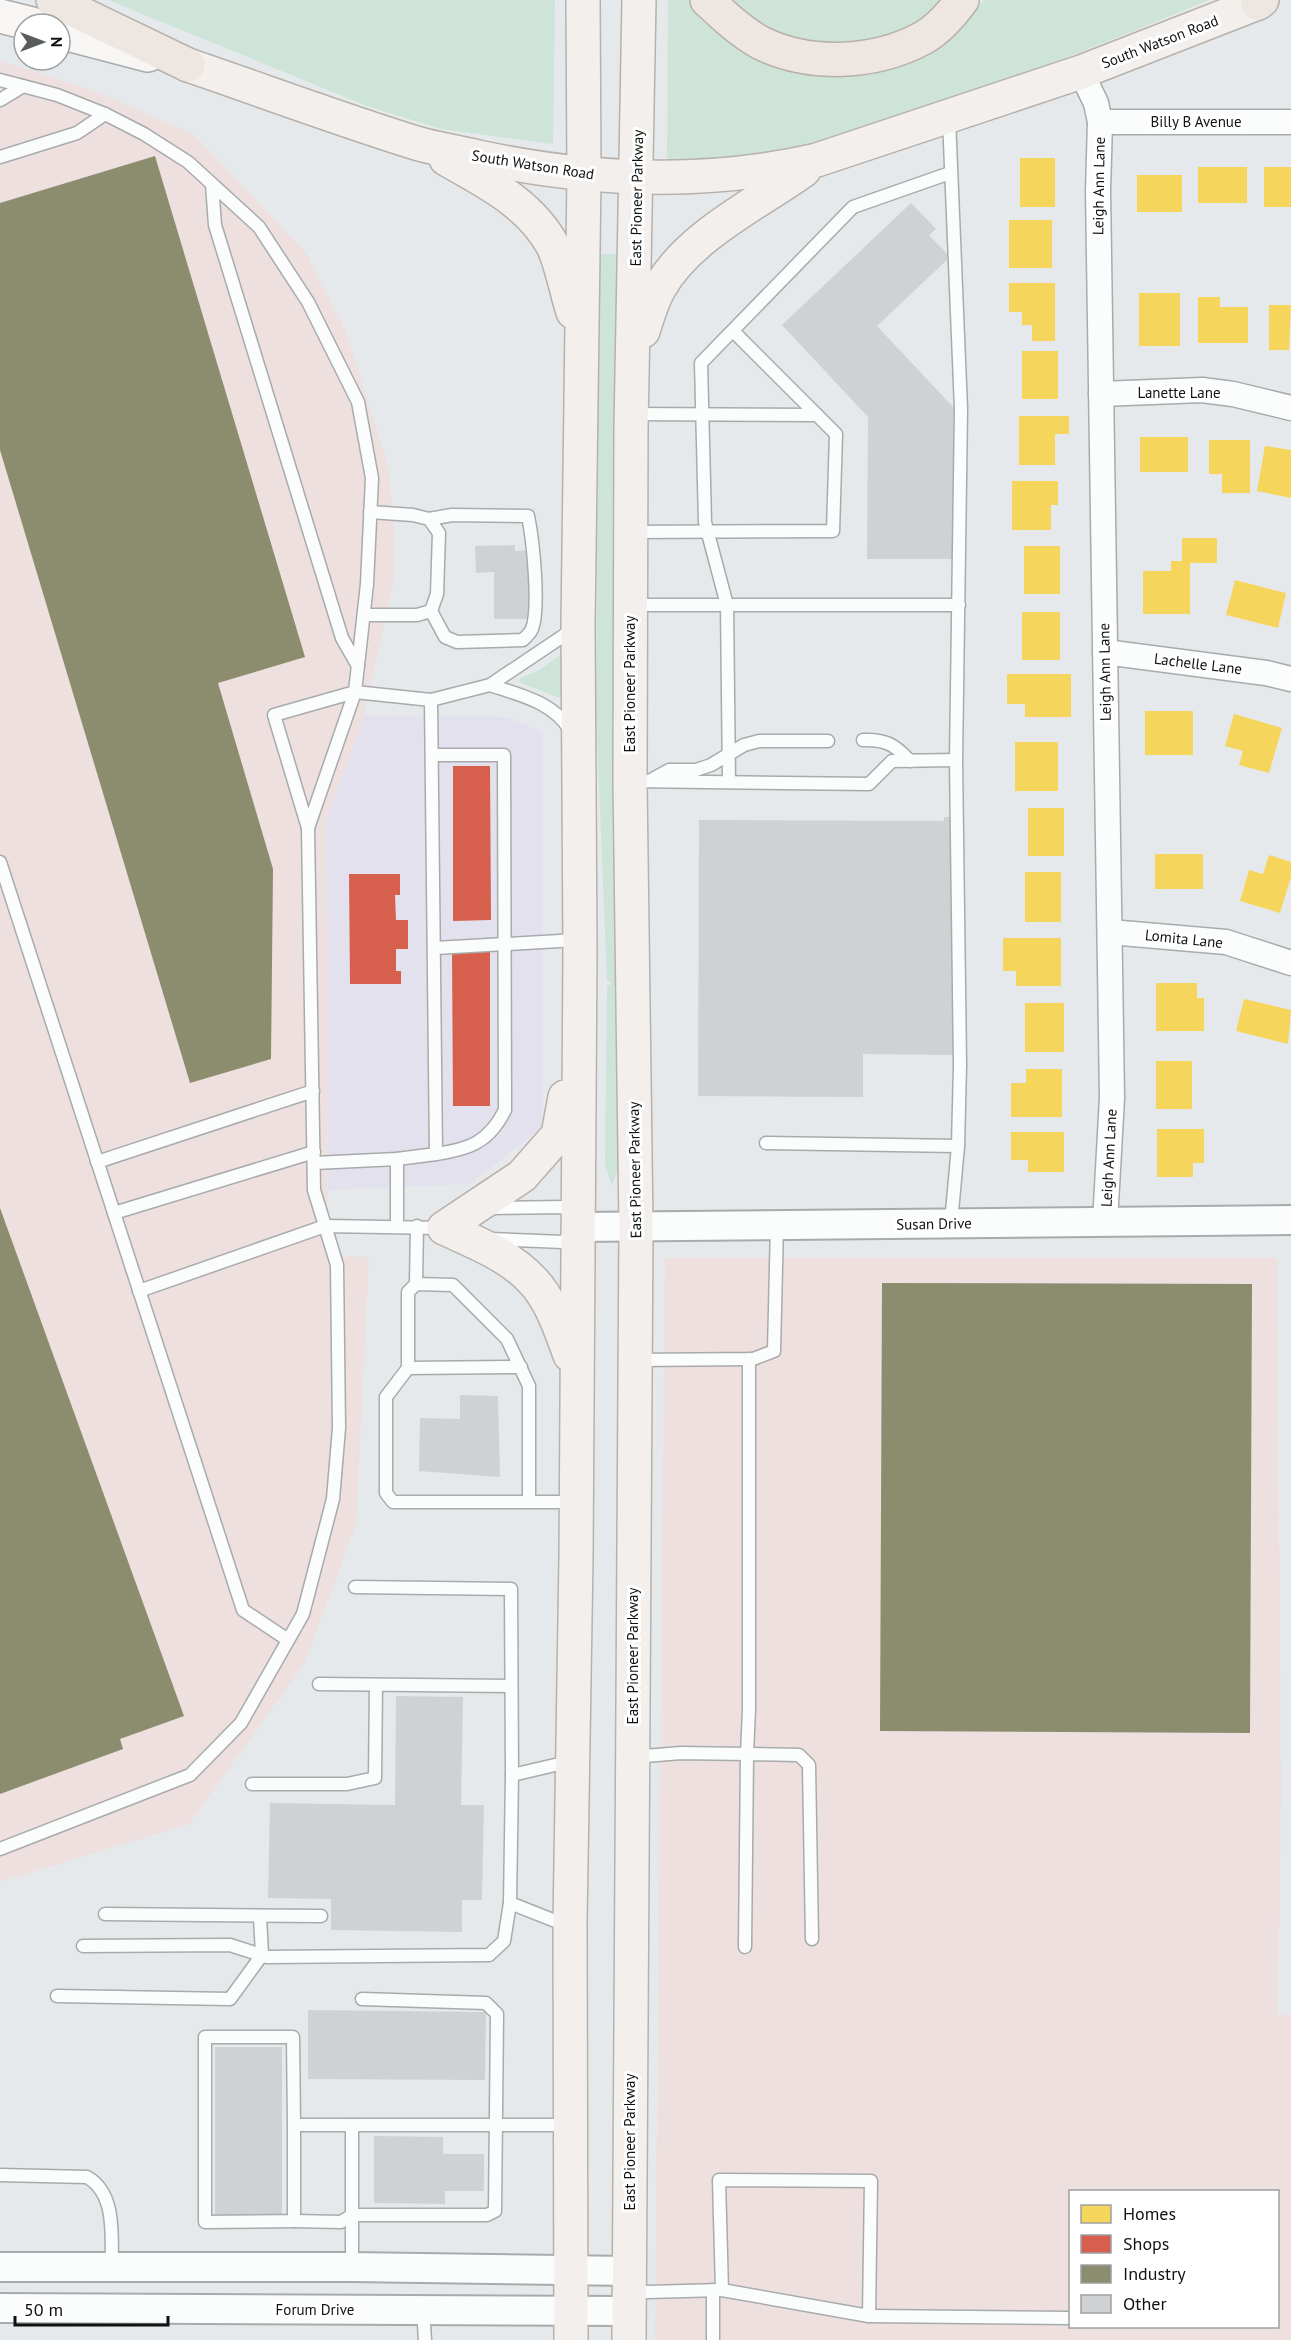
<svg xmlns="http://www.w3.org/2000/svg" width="1291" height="2340" font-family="'PT Sans',sans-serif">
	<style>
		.commercial { fill: #e3e1ee }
		.industrial { fill: #ede0de; fill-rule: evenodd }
		.green { fill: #cee4d9 }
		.homes { fill: #f6d55c }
		.shops { fill: #d6604d }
		.industry { fill: #8c8c6e }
		.building { fill: #d0d1d4 }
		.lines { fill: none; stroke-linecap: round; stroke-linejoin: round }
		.service-casing { stroke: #a8abac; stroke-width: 15 }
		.minor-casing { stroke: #a8abac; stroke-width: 27 }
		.tertiary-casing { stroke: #a8abac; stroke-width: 32 }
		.secondary-casing { stroke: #a8abac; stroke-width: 36 }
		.primary-casing { stroke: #b7b1ab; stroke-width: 36 }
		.motorway-casing { stroke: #b7b1ab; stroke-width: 36 }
		.service { stroke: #fbfcfc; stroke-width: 12 }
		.minor { stroke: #fbfcfc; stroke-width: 24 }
		.tertiary { stroke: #fbfcfc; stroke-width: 28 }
		.secondary { stroke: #f7f6f4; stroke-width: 33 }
		.primary { stroke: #f3efec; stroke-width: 33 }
		.motorway { stroke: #eee6e1; stroke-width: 33 }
		.labels { text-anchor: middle; stroke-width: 6; stroke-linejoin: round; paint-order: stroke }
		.street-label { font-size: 15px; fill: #0f1112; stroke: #fff }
	</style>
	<rect width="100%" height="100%" fill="#e6e9eb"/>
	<!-- commercial -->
	<polygon class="commercial" points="363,715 507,717 543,732 542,1127 470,1184 328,1190 326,819"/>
	<!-- industrial -->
	<g class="industrial">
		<polygon points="0,61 92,90 193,134 306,253 346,332 388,466 394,527 393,586 361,726 326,819 328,1256 369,1257 356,1525 304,1664 189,1824 0,1882"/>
		<path d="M 665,1258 L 1277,1258 L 1281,1790 L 1278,2015 L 1291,2015 L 1291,2340 L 655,2340 ZM 1070,2192 L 1278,2192 L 1278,2326 L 1070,2326 Z"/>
	</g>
	<!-- green -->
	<g class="green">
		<polygon points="108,0 555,0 553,144 441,129 367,106"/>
		<path d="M 668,0 L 698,0 L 761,55 L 947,38 L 984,0 L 1209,0 C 1099,45 990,90 876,125 C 811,145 736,168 667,159 Z"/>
		<polygon points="730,0 953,0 940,14 873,47 789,40 746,18"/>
		<polygon points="599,254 624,254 619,1166 612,1185 605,1165 607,985 611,985 611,982 607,981 596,716"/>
		<polygon points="562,654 562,699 519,682 520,678 538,671"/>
	</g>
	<!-- homes -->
	<g class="homes">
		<rect x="1020" y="158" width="35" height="49"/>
		<rect x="1198" y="167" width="49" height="36"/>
		<rect x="1264" y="167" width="27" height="40"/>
		<rect x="1137" y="175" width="45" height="37"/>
		<rect x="1009" y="220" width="43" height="48"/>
		<polygon points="1009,283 1055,283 1055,341 1032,341 1032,325 1022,325 1022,312 1009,312"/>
		<rect x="1139" y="293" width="41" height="53"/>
		<polygon points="1198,297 1220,297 1220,307 1248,307 1248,343 1198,343"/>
		<polygon points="1269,305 1291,305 1289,350 1269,350"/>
		<rect x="1022" y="351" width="36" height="48"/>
		<polygon points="1019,416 1069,416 1069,434 1055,434 1055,465 1019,465"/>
		<rect x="1140" y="437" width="48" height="35"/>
		<polygon points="1209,440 1250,440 1250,493 1222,493 1222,474 1209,474"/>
		<polygon points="1265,446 1291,450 1291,498 1257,491"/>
		<polygon points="1012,481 1058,481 1058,505 1051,505 1051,530 1012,530"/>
		<polygon points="1182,538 1217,538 1217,563 1190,563 1190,614 1143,614 1143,571 1171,571 1171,561 1182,561"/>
		<rect x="1024" y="546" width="36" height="48"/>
		<polygon points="1235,580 1286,593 1278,628 1226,615"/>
		<rect x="1022" y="612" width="38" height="48"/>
		<polygon points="1007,674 1071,674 1071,717 1025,717 1025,704 1007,704"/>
		<rect x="1145" y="711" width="48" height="44"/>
		<polygon points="1234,714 1282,728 1269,773 1239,765 1243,751 1225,746"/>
		<rect x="1015" y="742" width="43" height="49"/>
		<rect x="1028" y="808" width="36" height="48"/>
		<rect x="1155" y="854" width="48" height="35"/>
		<polygon points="1269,855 1291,862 1291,877 1280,913 1240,901 1249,870 1263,874"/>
		<rect x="1025" y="872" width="36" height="50"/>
		<polygon points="1003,938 1061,938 1061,986 1016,986 1016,971 1003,971"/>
		<polygon points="1156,983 1197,983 1197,998 1204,998 1204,1031 1156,1031"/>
		<polygon points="1244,999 1291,1010 1288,1044 1236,1031"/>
		<rect x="1025" y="1003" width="39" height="49"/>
		<rect x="1156" y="1061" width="36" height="48"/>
		<polygon points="1026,1069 1062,1069 1062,1117 1011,1117 1011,1083 1026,1083"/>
		<polygon points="1157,1129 1204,1129 1204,1163 1193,1163 1193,1177 1157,1177"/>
		<polygon points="1011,1132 1064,1132 1064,1172 1028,1172 1028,1160 1011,1160"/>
	</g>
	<!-- shops -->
	<g class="shops">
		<polygon points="453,766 490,766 491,920 453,921"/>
		<polygon points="349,874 400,874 400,895 395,895 396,920 408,920 408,949 396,949 396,971 401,971 401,984 350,984"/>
		<polygon points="452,952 490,952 490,1106 453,1106"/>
	</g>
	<!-- industry -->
	<g class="industry">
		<polygon points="155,156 305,657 218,683 273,869 271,1059 190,1083 0,450 0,203"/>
		<polygon points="0,1208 184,1716 120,1739 123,1749 0,1794"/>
		<polygon points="882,1283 1252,1284 1250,1733 880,1731"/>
	</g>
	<!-- building -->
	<g class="building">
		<polygon points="911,203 936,229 929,235 950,257 877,326 954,408 953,559 867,559 868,417 782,325"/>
		<polygon points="515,545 515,551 530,550 531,619 494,619 494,572 476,573 475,546"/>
		<polygon points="944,817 954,817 953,1055 863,1054 863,1097 698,1096 699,820 944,821"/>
		<polygon points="460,1395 498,1396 500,1477 419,1471 420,1418 460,1419"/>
		<polygon points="396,1696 463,1697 461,1805 484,1805 482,1900 462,1900 462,1932 331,1930 331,1899 268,1898 270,1803 395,1805"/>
		<polygon points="308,2010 486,2012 485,2080 308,2079"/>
		<rect x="215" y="2047" width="67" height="169"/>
		<polygon points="374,2136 443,2137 443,2154 484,2154 484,2191 445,2191 445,2204 374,2203"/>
	</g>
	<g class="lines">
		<defs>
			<g id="service">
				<polyline points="0,80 57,95 105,114 144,134 188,162 259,227 308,302 358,402 372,478 367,584 355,692 308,828 314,1190 337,1265 339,1428 333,1499 303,1614 241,1723 190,1775 0,1849"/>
				<polyline points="0,100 23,86"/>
				<polyline points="949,118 961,409 956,760 960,1065 958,1146 951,1223"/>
				<polyline points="0,157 77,133 105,114"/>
				<polyline points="950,173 853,207 701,363 705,522 727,605 959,605"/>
				<polyline points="212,184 215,225 342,638 358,666"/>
				<polyline points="633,414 817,415"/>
				<path d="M 429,519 L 452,515 L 528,516 C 533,540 540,608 532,629 C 530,634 526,636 523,640 L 457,642 L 445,637 L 431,611"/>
				<polyline points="632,532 833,531 836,434 733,331"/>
				<polyline points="632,605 727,605 729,782"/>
				<polyline points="364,615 417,615 431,611 437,594 439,533 429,519 413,515 370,512"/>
				<path d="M 490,685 C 520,695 553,702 570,730"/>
				<path d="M 863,740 C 886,739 895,745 910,761"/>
				<path d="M 432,755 L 504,755 L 505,1110 C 489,1142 470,1149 436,1154"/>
				<polyline points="651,780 669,770 696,770 711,765 744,745 759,741 828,741"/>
				<polyline points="631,781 869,784 892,761 956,760"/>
				<polyline points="308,828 274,715 355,692 431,700 490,685 575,628"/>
				<polyline points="0,862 243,1610 288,1640"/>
				<polyline points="435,948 577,940"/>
				<polyline points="766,1143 958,1146"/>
				<polyline points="397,1159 436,1154 431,700"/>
				<polyline points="97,1162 313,1091"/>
				<polyline points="314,1163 397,1159 397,1226"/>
				<polyline points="488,1208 566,1207 571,1216"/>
				<polyline points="114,1213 314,1152"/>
				<polyline points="491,1239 563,1242 572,1233"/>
				<polyline points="416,1284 417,1226"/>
				<polyline points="139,1291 325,1226 442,1228"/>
				<polyline points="638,1360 753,1359 774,1351 777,1225"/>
				<polyline points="408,1368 521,1367"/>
				<polyline points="529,1502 529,1386 507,1339 453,1285 416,1284 408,1292 408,1368 386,1397 386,1493 393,1502 575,1502"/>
				<polyline points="355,1587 511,1589 512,1775"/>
				<polyline points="319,1684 511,1686"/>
				<polyline points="633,1757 681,1753 747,1754 749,1709 749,1359"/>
				<polyline points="252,1784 347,1784 375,1778 376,1685"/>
				<polyline points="105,1914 321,1916"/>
				<polyline points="568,1926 510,1903 512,1775 572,1761"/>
				<polyline points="83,1946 230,1945 267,1957 489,1955 504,1941 510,1903"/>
				<polyline points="745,1947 747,1754 799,1755 809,1765 812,1939"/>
				<polyline points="57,1996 230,1999 262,1955 260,1916"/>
				<polyline points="294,2125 294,2221 205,2222 205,2037 293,2037 294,2125 570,2125"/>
				<polyline points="352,2125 352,2267"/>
				<path d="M 0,2175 L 87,2177 C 117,2194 111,2237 112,2268"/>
				<polyline points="294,2221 341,2222 352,2215 487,2215 495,2211 497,2014 486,2003 362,1999"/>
				<polyline points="647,2292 722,2290 719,2180 871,2181 869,2316 722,2290"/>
				<polyline points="423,2310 425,2340"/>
				<polyline points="869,2316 1070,2318"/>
				<polyline points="713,2340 713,2290"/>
			</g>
			<g id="minor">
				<polyline points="1081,72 1096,103 1100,122 1098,191 1112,1098 1105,1222"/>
				<polyline points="1100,122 1291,122"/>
				<polyline points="1101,394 1202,390 1233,394 1291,408"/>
				<polyline points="1105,652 1266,673 1291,679"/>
				<polyline points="1110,932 1226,942 1291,963"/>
			</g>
			<g id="tertiary">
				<polyline points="577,1227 1291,1220"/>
				<polyline points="0,2267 352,2267 629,2271"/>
				<polyline points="0,2308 629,2311"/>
			</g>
			<g id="secondary">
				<polyline points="0,16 32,24"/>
				<polyline points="60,32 148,55"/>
			</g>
			<g id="primary">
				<path d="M 188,65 C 264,91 339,119 416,143 C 436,149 458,152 478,157 C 591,181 704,186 817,160 L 1081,72 L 1258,3"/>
				<path d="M 446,159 C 486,182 530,203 553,246 C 561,262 567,294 573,312"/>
				<path d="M 643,331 C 648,316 652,300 660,287 C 689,236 758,203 804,170"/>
				<path d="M 565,1097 L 558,1135 L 522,1176 L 444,1228 C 474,1242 509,1255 532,1280 C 551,1299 561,1331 570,1355"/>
				<polyline points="571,2340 570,1923 576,1557 580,951 578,625 584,175 583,0"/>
				<polyline points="629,2340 636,1227 630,781 631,428 639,0"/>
			</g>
			<g id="motorway">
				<polyline points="53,0 188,65"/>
				<path d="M 707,0 C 724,16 741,32 761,43 C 810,67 875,64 923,38 C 939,29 951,15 962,0"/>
				<polyline points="1258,3 1262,0"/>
			</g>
		</defs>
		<!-- service casing -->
		<use href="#service" class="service-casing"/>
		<!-- minor casing -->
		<use href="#minor" class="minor-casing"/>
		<!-- tertiary casing -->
		<use href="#tertiary" class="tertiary-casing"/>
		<!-- secondary casing -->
		<use href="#secondary" class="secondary-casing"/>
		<!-- primary casing -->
		<use href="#primary" class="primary-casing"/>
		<!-- motorway casing -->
		<use href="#motorway" class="motorway-casing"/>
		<!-- service -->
		<use href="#service" class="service"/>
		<!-- minor -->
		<use href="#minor" class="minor"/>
		<!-- tertiary -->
		<use href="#tertiary" class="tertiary"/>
		<!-- secondary -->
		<use href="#secondary" class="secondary"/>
		<!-- primary -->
		<use href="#primary" class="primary"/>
		<!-- motorway -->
		<use href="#motorway" class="motorway"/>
	</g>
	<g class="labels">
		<!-- street labels -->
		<g class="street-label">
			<text transform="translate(1160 42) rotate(-21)" y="5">South Watson Road</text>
			<text x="1196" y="127">Billy B Avenue</text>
			<text transform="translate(533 165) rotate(9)" y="5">South Watson Road</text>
			<text transform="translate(1099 186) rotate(-89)" y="5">Leigh Ann Lane</text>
			<text transform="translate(637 198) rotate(-89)" y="5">East Pioneer Parkway</text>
			<text x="1179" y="398">Lanette Lane</text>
			<text transform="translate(1198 664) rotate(7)" y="5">Lachelle Lane</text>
			<text transform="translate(1105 672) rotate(-91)" y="5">Leigh Ann Lane</text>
			<text transform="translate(630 684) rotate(-90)" y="5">East Pioneer Parkway</text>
			<text transform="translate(1184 939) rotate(6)" y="5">Lomita Lane</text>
			<text transform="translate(1109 1158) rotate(-87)" y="5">Leigh Ann Lane</text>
			<text transform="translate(635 1170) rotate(-91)" y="5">East Pioneer Parkway</text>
			<text transform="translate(934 1224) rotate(-1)" y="5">Susan Drive</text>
			<text transform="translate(633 1656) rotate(-90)" y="5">East Pioneer Parkway</text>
			<text transform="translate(630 2142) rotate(-90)" y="5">East Pioneer Parkway</text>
			<text x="315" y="2315">Forum Drive</text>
		</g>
	</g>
	<!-- legend -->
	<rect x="1069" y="2190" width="210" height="138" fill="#ffffff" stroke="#9fa0a0" stroke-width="1.5"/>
	<rect x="1081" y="2205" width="30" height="18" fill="#f6d55c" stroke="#9fa0a0" stroke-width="1.5"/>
	<text x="1123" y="2220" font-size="18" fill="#0f1112">Homes</text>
	<rect x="1081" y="2235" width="30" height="18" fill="#d6604d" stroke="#9fa0a0" stroke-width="1.5"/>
	<text x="1123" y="2250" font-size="18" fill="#0f1112">Shops</text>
	<rect x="1081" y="2265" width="30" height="18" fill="#8c8c6e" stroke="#9fa0a0" stroke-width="1.5"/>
	<text x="1123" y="2280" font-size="18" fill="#0f1112">Industry</text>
	<rect x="1081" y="2295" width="30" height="18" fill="#d0d1d4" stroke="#9fa0a0" stroke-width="1.5"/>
	<text x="1123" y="2310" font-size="18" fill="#0f1112">Other</text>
	<!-- north arrow -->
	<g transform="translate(42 42) rotate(90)"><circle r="28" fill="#ffffff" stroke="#9fa0a0" stroke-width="1.5"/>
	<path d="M0-4.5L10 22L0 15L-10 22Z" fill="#5a5d5e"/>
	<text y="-9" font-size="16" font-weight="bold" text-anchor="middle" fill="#0f1112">N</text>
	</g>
	<!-- scale -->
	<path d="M15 2316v9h153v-9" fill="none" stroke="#0f1112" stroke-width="3"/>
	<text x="24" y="2316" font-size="18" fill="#0f1112" stroke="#ffffff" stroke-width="4.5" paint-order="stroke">50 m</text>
</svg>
